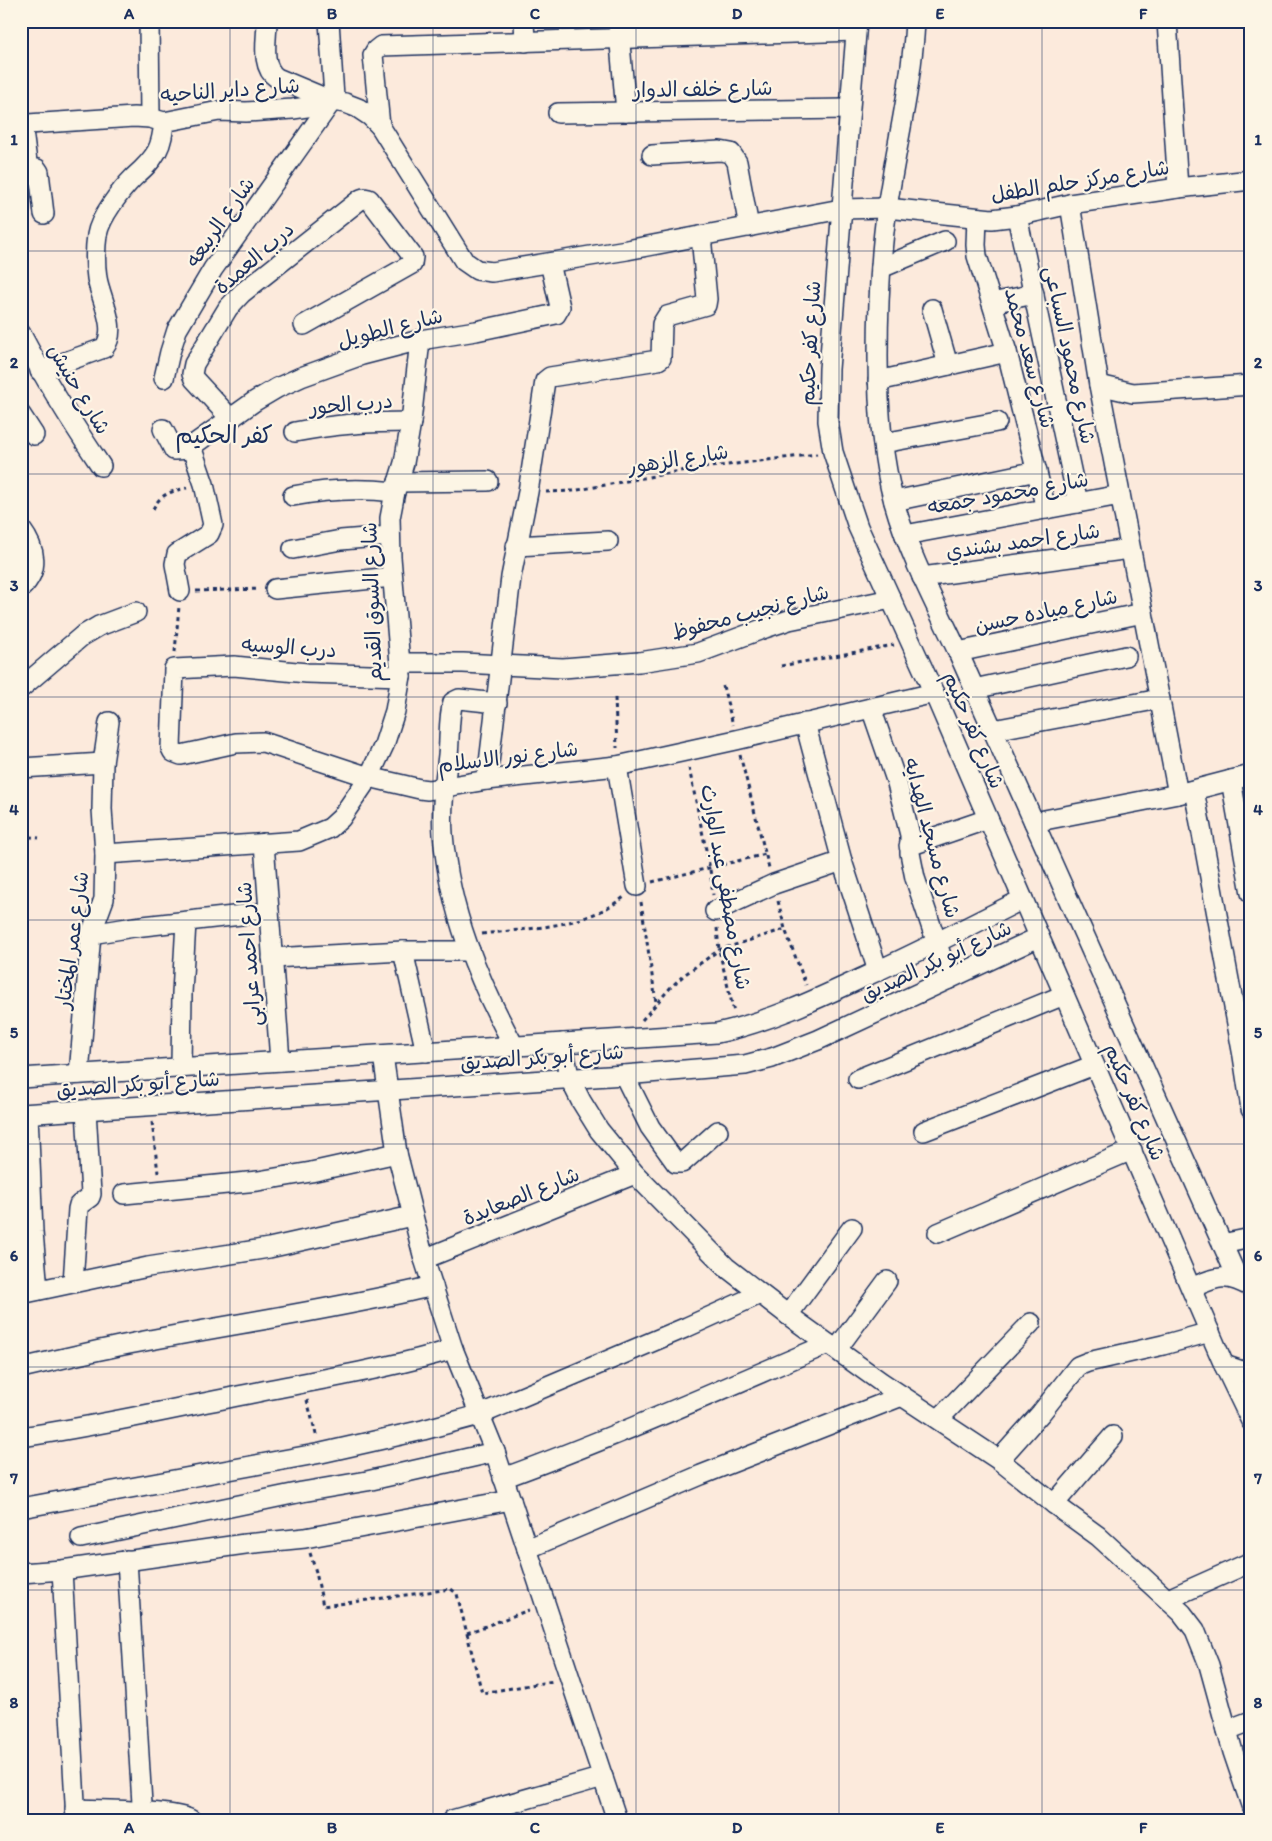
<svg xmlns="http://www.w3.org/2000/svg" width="1272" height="1841" font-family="Itim,'Playpen Sans Arabic',sans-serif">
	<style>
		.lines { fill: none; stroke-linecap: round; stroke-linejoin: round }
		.minor-casing { stroke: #1b2f5e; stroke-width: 22 }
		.path { stroke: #1b2f5e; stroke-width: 3; stroke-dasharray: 4 4; stroke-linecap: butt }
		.minor { stroke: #fcf5e5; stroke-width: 19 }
		.grid { fill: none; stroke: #1b2f5e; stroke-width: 1; stroke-opacity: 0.55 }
		.labels { text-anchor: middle; stroke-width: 4.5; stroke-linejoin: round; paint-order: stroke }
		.street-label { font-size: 21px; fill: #1b2f5e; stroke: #fcf5e5 }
		.quarter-label { font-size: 24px; fill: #1b2f5e; stroke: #fcf5e5 }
		.neatline { fill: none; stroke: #1b2f5e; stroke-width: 2 }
		.grid-label { font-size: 16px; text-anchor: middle; font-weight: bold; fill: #1b2f5e }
	</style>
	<rect width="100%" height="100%" fill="#fceadc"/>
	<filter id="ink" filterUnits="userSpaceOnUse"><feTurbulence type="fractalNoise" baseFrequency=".02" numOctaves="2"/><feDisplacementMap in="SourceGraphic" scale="10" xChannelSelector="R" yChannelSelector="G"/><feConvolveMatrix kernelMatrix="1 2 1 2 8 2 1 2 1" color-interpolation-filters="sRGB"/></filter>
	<g filter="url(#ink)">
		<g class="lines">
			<defs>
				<g id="minor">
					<polyline points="149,21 150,118"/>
					<path d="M 267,21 C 267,39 260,67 277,78 L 332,101 L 345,103 L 358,108 L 370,116 L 380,126 L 464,261 L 477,270 L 492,272 L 627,250 L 841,209 L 887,208 L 992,219 L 1017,216 L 1070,204 L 1178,188 L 1251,180"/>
					<polyline points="524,21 525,42"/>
					<polyline points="618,21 626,112"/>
					<polyline points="857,21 829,369 828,421 833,452 858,527 934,693 1224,1365 1251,1421"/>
					<path d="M 915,21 C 912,85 896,146 887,208 C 880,257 878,307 878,356 C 878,405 881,455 894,502 C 909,555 935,603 958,652 L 1238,1279"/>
					<polyline points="1167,21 1178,188"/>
					<polyline points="558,113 849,109"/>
					<polyline points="21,122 28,124 134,117 150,118 164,122 219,111 246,112 293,109 327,104 332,101 334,97 329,21"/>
					<polyline points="22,123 28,170"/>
					<polyline points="380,126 373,55 376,50 381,46 856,31"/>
					<polyline points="652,155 720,151 731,153 737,162 749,227"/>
					<polyline points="21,172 37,169 39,172 44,214"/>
					<polyline points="1070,204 1099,385 1178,794"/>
					<polyline points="1017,216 1078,503"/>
					<polyline points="977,218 976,245 977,256 1007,352 1046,509"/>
					<polyline points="881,268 945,241"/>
					<polyline points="992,303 1034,294"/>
					<polyline points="932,309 948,365"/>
					<path d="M 21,334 C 45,380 72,423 101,466"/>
					<path d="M 40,371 L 104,348 C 119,329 100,298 97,278 C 95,264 95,249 97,235 C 100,217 121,190 134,177 C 143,169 151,162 157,151 C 162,142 163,132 164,122"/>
					<polyline points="164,378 170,352 177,330 213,269 332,101"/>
					<polyline points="878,381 1007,352"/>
					<polyline points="1099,385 1133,393 1251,385"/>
					<polyline points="21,415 34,435"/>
					<polyline points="231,419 194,379 192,374 194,364 228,308 242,293 361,199 364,198 369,199 413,257 412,264 304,325"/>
					<polyline points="163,429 174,450 192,449"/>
					<path d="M 295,432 C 336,424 369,422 411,422"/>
					<polyline points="883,443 997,422"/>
					<polyline points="398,482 488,481"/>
					<path d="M 293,496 C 328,489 360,488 395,492"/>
					<polyline points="894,501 1037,471"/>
					<path d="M 21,529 C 36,549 40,570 21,588"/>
					<polyline points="905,535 1120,495"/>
					<polyline points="516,546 608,541"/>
					<polyline points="293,549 341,540 390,536"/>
					<polyline points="922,577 1130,549"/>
					<polyline points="275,589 392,577"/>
					<polyline points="180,591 175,564 177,554 209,534 213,525 204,484 193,452 193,445 255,401 277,388 301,377 362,355 420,340 476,331 556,314 560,307 550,263"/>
					<polyline points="958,652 1143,613"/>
					<polyline points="400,663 463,663 563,668 639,662 698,653 765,628 789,620 891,599"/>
					<polyline points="401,676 307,673 234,666 174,669 171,748 173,752 181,755 236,743 263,742 369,777 420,789 428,790 487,780 617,766 736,740 934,693"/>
					<polyline points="21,688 82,636 99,626 136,612"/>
					<polyline points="974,689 1126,656"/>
					<path d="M 497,703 L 459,699 L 453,702 C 448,718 450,738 448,755 C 445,781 441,808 443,834 C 449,910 478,980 514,1046"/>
					<polyline points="871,708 897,783 910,835 910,853 915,878 949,979"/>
					<polyline points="805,723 842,861 878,971"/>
					<polyline points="993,730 1160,699"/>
					<polyline points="617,766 637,886"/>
					<polyline points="21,768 103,763"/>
					<polyline points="487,780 511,577 528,492 545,381 550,377 658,360 661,358 662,324 667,316 706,305 707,299 701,236"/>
					<polyline points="1231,780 1251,893"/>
					<polyline points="1194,790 1243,1056 1251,1109"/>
					<polyline points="1034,822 1178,794 1251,775"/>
					<polyline points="264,843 280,1061"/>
					<polyline points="909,846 988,819"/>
					<polyline points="105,854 299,841 330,828 341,818 369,777 384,745 395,711 401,676 391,557 390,518 395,492 404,463 411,422 420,340"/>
					<polyline points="715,911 774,884 842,861"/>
					<polyline points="91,934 134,927 269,912"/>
					<polyline points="403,951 426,1052"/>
					<polyline points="272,958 403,951 470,951"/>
					<polyline points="563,1043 569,1077 581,1101 599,1130 635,1174 726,1267 788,1315 881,1382 999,1460 1054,1504 1098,1536 1182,1613 1195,1630 1209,1665 1233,1752 1251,1805"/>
					<polyline points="383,1055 397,1153 424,1259 453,1349 495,1452 617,1820"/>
					<polyline points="181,1068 182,993 186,922"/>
					<polyline points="79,1074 91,934 104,899 105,854 102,809 103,763 109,722"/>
					<polyline points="624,1075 650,1127 676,1163 682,1163 718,1131"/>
					<path d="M 21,1078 L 717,1033 C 768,1022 815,1000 862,978 C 917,953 970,926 1023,899"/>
					<polyline points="858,1079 1064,995"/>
					<polyline points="21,1114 624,1075 745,1065 772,1058 818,1040 1039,937"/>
					<polyline points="28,1114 33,1232 38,1290"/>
					<polyline points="924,1131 1094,1065"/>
					<polyline points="124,1194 258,1181 311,1172 397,1153"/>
					<polyline points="938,1233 1132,1150"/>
					<polyline points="1222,1244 1251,1238"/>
					<polyline points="424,1259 635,1174"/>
					<polyline points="73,1283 78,1209 79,1205 90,1197 91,1194 86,1110"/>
					<path d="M 1191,1288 C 1217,1277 1225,1272 1251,1287"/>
					<polyline points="21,1294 148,1267 269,1248 412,1216"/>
					<polyline points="788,1315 852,1228"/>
					<polyline points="837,1349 887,1281"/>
					<polyline points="1224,1365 1251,1374"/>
					<path d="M 21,1368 C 57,1360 93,1351 129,1344 C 231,1324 333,1310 433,1286"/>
					<polyline points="939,1419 1031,1323"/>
					<path d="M 21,1437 C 99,1426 176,1408 253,1393 C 320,1379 388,1369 453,1349"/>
					<polyline points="999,1460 1041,1413 1078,1366 1088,1362 1163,1345 1210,1332"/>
					<path d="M 503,1478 C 613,1438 720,1390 828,1344"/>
					<polyline points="1054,1504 1113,1436"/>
					<polyline points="21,1508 321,1453 423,1430 479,1415 687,1327 760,1294"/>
					<polyline points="81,1538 302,1492 367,1481 495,1452"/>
					<polyline points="527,1549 701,1475 902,1396"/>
					<polyline points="127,1560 143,1820"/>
					<polyline points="62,1570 76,1820"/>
					<polyline points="21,1573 62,1570 245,1544 305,1538 511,1500"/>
					<polyline points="1168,1599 1251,1562"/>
					<polyline points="1227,1730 1251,1721"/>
					<path d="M 75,1809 C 97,1810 177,1810 191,1820"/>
					<polyline points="452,1820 603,1777"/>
				</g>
			</defs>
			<!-- minor casing -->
			<use href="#minor" class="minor-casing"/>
			<!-- path -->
			<g class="path">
				<polyline points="546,492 573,491 686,470 817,454"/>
				<path d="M 153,509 C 160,494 172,491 187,488"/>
				<polyline points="196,591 260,589"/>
				<polyline points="175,652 179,606"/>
				<polyline points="781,666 894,645"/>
				<polyline points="723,686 733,725"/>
				<polyline points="615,698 617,748"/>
				<polyline points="740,755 769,868"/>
				<polyline points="689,768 710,869 713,895"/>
				<polyline points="21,836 39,838"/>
				<polyline points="652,882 766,854"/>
				<polyline points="778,901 785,929 806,985"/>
				<polyline points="641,902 656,1002"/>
				<polyline points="717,928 719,950 734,1012"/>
				<path d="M 482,934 C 530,928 584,928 624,897"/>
				<polyline points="642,1020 671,987 684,975 719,950 785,929"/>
				<polyline points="152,1122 158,1173"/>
				<polyline points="307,1400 317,1438"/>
				<polyline points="310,1553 316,1572 323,1606 451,1589 457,1594 482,1693 554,1681"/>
				<polyline points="467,1633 529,1610"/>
			</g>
			<!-- minor -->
			<use href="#minor" class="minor"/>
		</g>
	</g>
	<!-- grid -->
	<path class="grid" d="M 230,21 L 230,1820M 433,21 L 433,1820M 636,21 L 636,1820M 839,21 L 839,1820M 1042,21 L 1042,1820M 21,251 L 1251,251M 21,474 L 1251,474M 21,697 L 1251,697M 21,920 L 1251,920M 21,1144 L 1251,1144M 21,1367 L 1251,1367M 21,1590 L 1251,1590"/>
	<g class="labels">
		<!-- street labels -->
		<g class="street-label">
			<text transform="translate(703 89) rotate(-1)" y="7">شارع خلف الدوار</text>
			<text transform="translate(230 90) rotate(-4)" y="7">شارع داير الناحيه</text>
			<text transform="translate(1080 181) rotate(-9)" y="7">شارع مركز حلم الطفل</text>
			<text transform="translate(220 222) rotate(-55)" y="7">شارع الربيعه</text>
			<text transform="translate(254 258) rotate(-41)" y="7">درب العمدة</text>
			<text transform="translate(390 328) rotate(-14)" y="7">شارع الطويل</text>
			<text transform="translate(810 343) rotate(-87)" y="7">شارع كفر حكيم</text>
			<text transform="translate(1070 355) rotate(78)" y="7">شارع محمود السباعى</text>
			<text transform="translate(1030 358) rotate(75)" y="7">شارع سعد محمد</text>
			<text transform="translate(79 389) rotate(59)" y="7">شارع حنيش</text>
			<text transform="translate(351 404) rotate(-5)" y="7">درب الحور</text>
			<text transform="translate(678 459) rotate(-9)" y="7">شارع الزهور</text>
			<text transform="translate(1008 493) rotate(-10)" y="7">شارع محمود جمعه</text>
			<text transform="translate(1023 541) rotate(-8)" y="7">شارع احمد بشندي</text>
			<text transform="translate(372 602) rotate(-92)" y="7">شارع السوق القديم</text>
			<text transform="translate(1046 611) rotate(-12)" y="7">شارع مياده حسن</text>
			<text transform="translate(750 612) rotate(-15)" y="7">شارع نجيب محفوظ</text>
			<text transform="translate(289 647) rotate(4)" y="7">درب الوسيه</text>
			<text transform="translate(974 730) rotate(67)" y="7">شارع كفر حكيم</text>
			<text transform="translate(508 757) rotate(-7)" y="7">شارع نور الاسلام</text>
			<text transform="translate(932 838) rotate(75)" y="7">شارع مسجد الهدايه</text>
			<text transform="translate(726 887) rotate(80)" y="7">شارع مصطفى عبد الوارث</text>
			<text transform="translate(72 940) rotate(-82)" y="7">شارع عمر المختار</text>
			<text transform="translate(249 954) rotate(-94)" y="7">شارع احمد عرابى</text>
			<text transform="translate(936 961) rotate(-25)" y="7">شارع أبو بكر الصديق</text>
			<text transform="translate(542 1057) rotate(-4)" y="7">شارع أبو بكر الصديق</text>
			<text transform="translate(138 1084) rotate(-4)" y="7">شارع أبو بكر الصديق</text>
			<text transform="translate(1135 1102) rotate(67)" y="7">شارع كفر حكيم</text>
			<text transform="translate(521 1196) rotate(-22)" y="7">شارع الصعايدة</text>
		</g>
		<!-- quarter labels -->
		<g class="quarter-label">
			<text x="224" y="443">كفر الحكيم</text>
		</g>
	</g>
	<!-- margin -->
	<rect width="1272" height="1841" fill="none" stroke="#fcf5e5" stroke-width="55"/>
	<rect x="28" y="28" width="1216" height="1786" class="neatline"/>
	<g class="grid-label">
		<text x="129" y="19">A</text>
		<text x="332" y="19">B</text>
		<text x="535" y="19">C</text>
		<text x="737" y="19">D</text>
		<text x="940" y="19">E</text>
		<text x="1143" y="19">F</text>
		<text x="14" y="145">1</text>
		<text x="1258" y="145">1</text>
		<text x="14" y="368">2</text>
		<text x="1258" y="368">2</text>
		<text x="14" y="591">3</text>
		<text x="1258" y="591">3</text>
		<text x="14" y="815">4</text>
		<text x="1258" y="815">4</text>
		<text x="14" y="1038">5</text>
		<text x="1258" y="1038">5</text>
		<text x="14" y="1261">6</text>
		<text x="1258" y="1261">6</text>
		<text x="14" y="1484">7</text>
		<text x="1258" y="1484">7</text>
		<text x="14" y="1708">8</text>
		<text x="1258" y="1708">8</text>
		<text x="129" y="1833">A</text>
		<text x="332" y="1833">B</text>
		<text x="535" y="1833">C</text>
		<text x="737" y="1833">D</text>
		<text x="940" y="1833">E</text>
		<text x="1143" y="1833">F</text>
	</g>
</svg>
